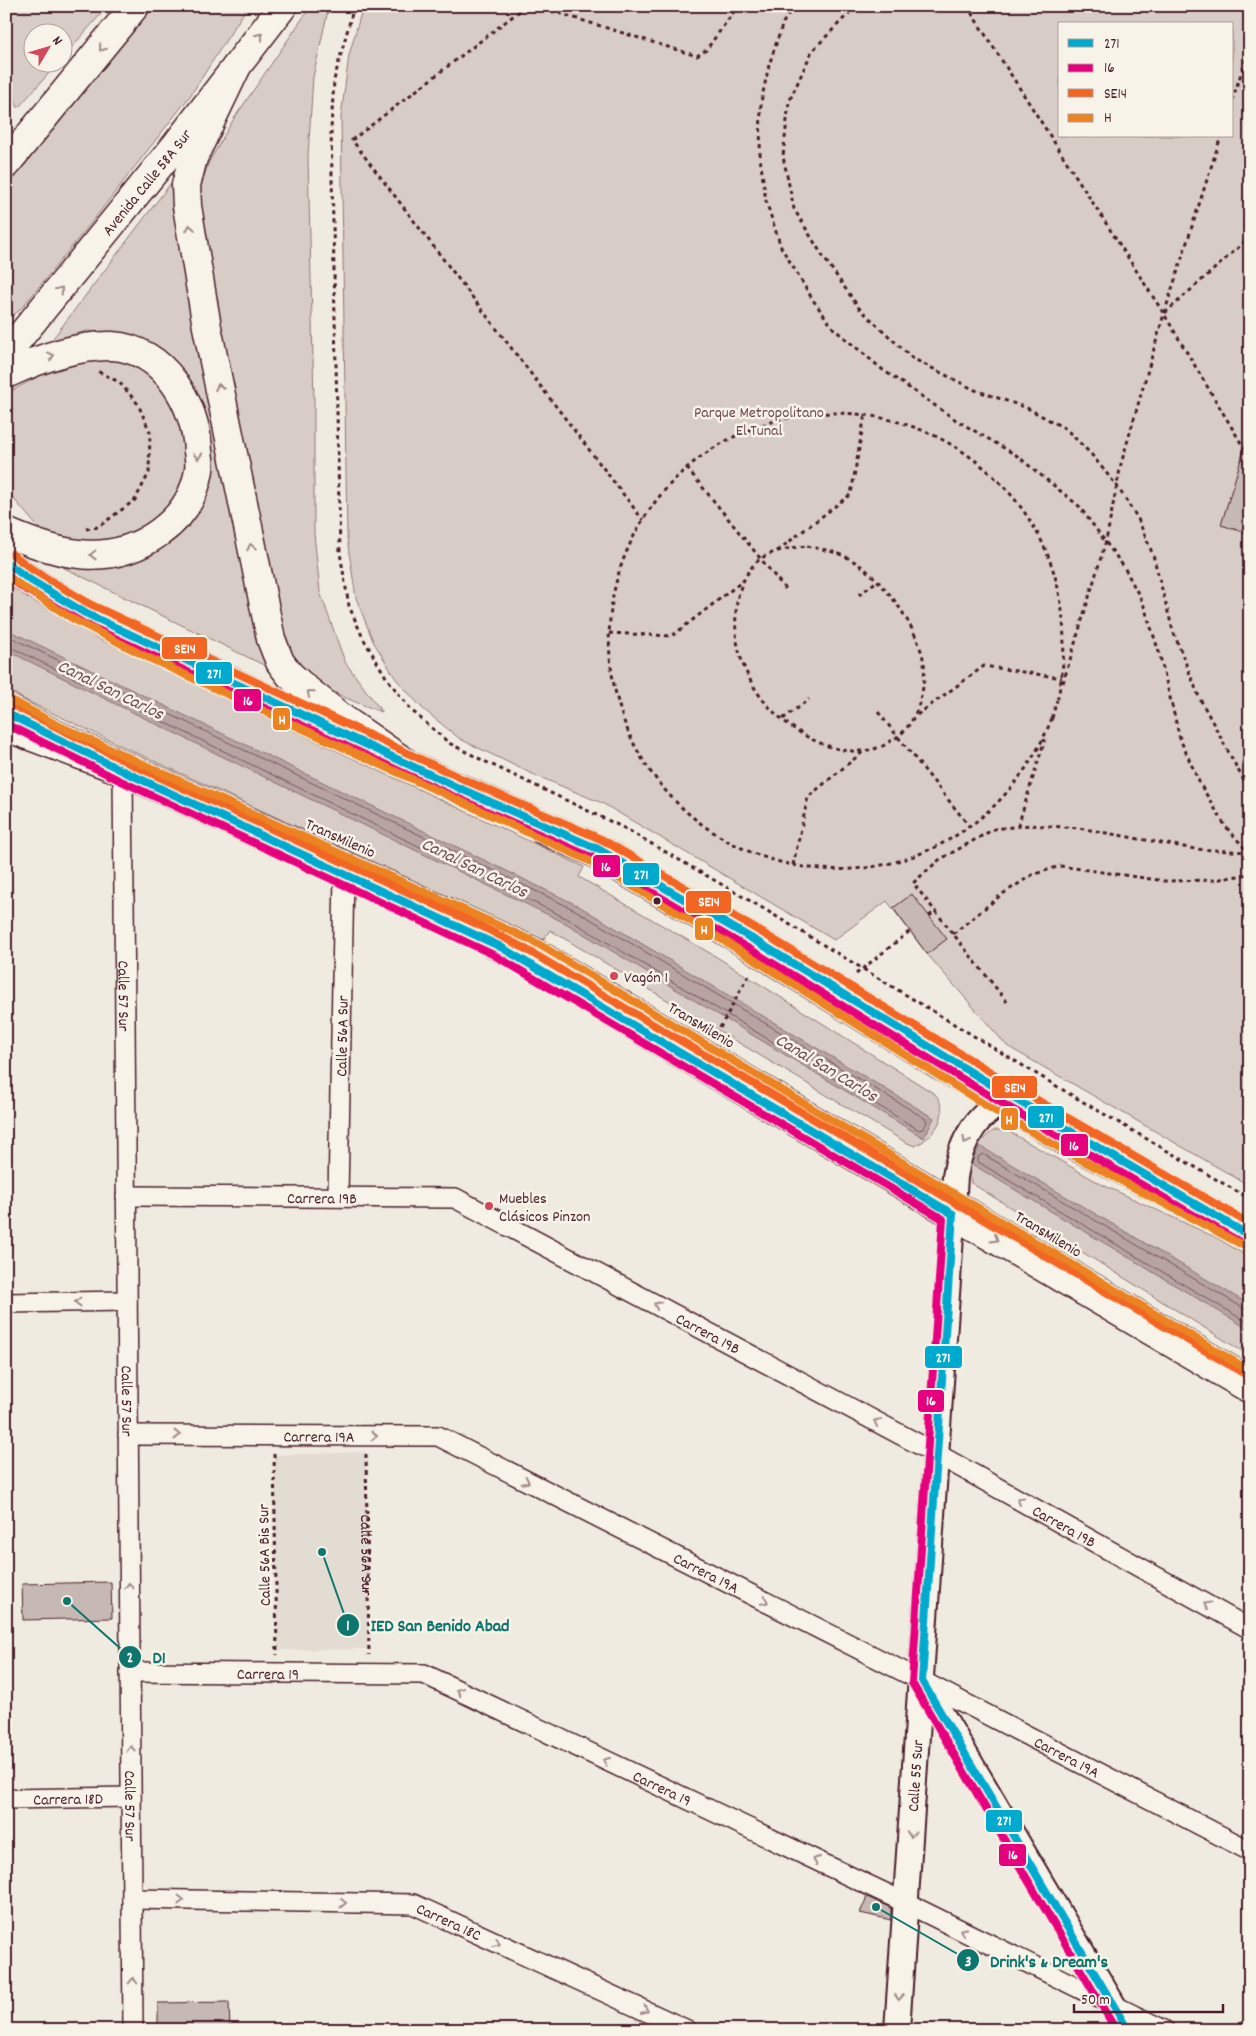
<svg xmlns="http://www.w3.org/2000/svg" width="1256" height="2036" font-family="Dekko,sans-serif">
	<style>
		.built { fill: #e3dcd2 }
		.green { fill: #d8cdc6; stroke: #917678; fill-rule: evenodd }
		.water { fill: #b7a4a2; stroke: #8b6f72 }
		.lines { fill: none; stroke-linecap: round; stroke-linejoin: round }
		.shore { stroke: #76545b; stroke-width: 1 }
		.building { fill: #c6b8b3; stroke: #4a1f2b }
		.service-casing { stroke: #4a1f2b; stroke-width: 12 }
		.minor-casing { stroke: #4a1f2b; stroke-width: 22 }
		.tertiary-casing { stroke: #4a1f2b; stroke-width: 28 }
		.primary-casing { stroke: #4a1f2b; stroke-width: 31 }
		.trunk-casing { stroke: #4a1f2b; stroke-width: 31 }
		.path { stroke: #4a1f2b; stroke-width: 3; stroke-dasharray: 4 4; stroke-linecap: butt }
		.service { stroke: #f7f3e8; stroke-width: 9 }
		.minor { stroke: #f7f3e8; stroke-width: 19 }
		.tertiary { stroke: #f7f3e8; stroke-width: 24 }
		.primary { stroke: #f7f3e8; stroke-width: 28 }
		.trunk { stroke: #f7f3e8; stroke-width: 28 }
		.bus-1-casing { stroke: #f7f3e8; stroke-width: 11 }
		.bus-2-casing { stroke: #f7f3e8; stroke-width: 11 }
		.bus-3-casing { stroke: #f7f3e8; stroke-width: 11 }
		.bus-4-casing { stroke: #f7f3e8; stroke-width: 11 }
		.bus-1 { stroke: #00a9ce; stroke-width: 8 }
		.bus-2 { stroke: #e5007d; stroke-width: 8 }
		.bus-3 { stroke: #f26522; stroke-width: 8 }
		.bus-4 { stroke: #eb8321; stroke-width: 8 }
		.oneway { stroke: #a0898a }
		.bus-dot { fill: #4a1f2b; stroke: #f7f3e8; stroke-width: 2 }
		.poi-dot { fill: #d1495b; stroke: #f7f3e8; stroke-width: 2 }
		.labels { text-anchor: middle; stroke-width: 5; stroke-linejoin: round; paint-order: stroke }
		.street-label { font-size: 16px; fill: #4a1f2b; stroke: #f7f3e8 }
		.park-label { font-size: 16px; fill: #6e4a52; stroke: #f7f3e8 }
		.poi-label { font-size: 16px; fill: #4a1f2b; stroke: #f7f3e8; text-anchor: start }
		.water-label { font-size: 18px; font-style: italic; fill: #704e55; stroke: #f7f3e8 }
		.leader { fill: none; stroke: #0f766e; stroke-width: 2 }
		.callout-dot { fill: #0f766e; stroke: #f7f3e8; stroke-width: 2 }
		.mark-label { font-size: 15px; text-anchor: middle; font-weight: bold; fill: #fff }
		.callout-label { font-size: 18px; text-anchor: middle; font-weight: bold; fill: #0f766e; stroke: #f7f3e8; stroke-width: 5; stroke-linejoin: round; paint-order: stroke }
		.line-badge { stroke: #f7f3e8; stroke-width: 2 }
		.badge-label { font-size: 14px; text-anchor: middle; font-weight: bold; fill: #fff }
	</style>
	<rect width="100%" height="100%" fill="#f0ebe0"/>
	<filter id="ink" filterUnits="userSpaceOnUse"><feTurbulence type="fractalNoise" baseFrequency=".02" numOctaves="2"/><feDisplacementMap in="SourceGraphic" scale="10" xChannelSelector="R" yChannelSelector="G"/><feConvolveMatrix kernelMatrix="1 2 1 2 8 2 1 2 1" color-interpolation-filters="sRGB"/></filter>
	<g filter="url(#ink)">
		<!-- built -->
		<polygon class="built" points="366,1452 369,1649 277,1650 274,1455"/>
		<!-- green -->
		<g class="green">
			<polygon points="6,6 108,6 63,57 62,32 32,32 32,62 58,63 18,108 6,75"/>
			<polygon points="154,6 248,6 190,96 91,223 25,304 6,323 6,188"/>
			<path d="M 311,6 L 329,6 L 313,77 L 308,156 L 314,401 L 314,533 L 320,592 L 345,662 L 382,712 C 344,698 308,686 289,647 C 284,637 281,624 277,614 L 219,321 L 198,195 L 208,164 L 233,120 Z"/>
			<path d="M 363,6 L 1250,6 L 1250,1186 L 1007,1046 L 927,954 L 887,901 L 834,940 L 602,803 L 530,773 L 460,739 L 422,708 L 396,679 L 373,641 L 356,598 L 347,539 L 341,117 L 349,55 ZM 1060,24 L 1232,24 L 1232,136 L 1060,136 Z"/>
			<polygon points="177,175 272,669 56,564 112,565 141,557 174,539 193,513 207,479 157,349 124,333 87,331 51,341"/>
			<polygon points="100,357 131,362 160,383 180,412 190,450 187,483 176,507 119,543 51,542 6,490 6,394 39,376"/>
			<path d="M 6,583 L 25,596 L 101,640 L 584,867 L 579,877 L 715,956 L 935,1094 C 952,1114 934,1137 915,1146 L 905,1142 L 550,930 L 543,940 L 126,748 L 23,699 L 6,688 Z"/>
			<path d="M 995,1130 L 1008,1131 L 1101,1184 L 1217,1238 L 1250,1258 L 1250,1356 L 971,1183 C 966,1163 977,1140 995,1130 Z"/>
		</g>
		<!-- water -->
		<g class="water">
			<polygon points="6,629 577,905 934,1118 924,1138 567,924 209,750 6,650"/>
			<polygon points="980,1146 1250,1305 1250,1330 970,1163"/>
		</g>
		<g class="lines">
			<!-- shore -->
			<g class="shore">
				<polyline points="6,635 575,910 926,1119 927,1122 923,1129 919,1130 570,920 6,645"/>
				<polyline points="1250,1309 1245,1309 983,1154 978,1157 978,1162 1250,1324"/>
			</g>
		</g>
		<!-- building -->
		<g class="building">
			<polygon points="1246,443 1250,444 1250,534 1221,525"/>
			<polygon points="912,894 947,939 927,954 893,908"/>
			<polygon points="111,1582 112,1618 23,1620 22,1584"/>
			<polygon points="867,1897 891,1908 891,1920 860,1913"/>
			<polygon points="229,2002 230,2030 158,2030 158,2003"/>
		</g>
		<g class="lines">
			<defs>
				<g id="service">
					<polyline points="6,697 57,725 535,942 1250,1371"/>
					<polyline points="538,838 590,861 726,942 938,1075 1063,1150 1188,1215"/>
				</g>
				<g id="minor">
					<path id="s2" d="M 123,771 L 133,2030"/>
					<path id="s3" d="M 126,1196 L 455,1198 L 937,1454 L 1250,1629"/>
					<path id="s4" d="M 338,1197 L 344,874"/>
					<polyline points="6,1303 127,1301"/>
					<path id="s5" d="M 128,1435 L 438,1436 L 922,1681 L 1250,1851"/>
					<path id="s6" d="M 130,1672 L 424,1674 L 906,1903 L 1164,2030"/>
					<path id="s7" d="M 6,1799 L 131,1797"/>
					<path id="s8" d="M 132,1899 L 413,1904 L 687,2030"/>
				</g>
				<g id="tertiary">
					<polyline points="922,1681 1128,2030"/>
					<path id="s9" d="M 897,2030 L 955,1177 C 960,1142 978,1107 1015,1099"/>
				</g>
				<g id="primary">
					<polyline points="6,562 27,578 85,613 461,789 598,849 761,944 1015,1099 1250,1236"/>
					<polyline points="101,761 475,934 517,956 776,1110 1250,1389"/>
				</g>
				<g id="trunk">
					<polyline points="237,66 193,158 186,185 187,206 207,327 271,639 280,662 290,675 307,690 343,719 406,763"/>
					<polyline points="6,164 135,6"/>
					<path id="s10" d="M 6,354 L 176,145 L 283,6"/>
					<path d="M 6,374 C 38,359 76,345 112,346 C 164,349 196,404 198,451 C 199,457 200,464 199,470 C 195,496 182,516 160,532 C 110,569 59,555 6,532"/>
					<polyline points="6,727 123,771"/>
				</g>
			</defs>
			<!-- service casing -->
			<use href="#service" class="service-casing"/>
			<!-- minor casing -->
			<use href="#minor" class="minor-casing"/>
			<!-- tertiary casing -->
			<use href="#tertiary" class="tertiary-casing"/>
			<!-- primary casing -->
			<use href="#primary" class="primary-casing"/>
			<!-- trunk casing -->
			<use href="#trunk" class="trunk-casing"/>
			<!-- path -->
			<g class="path">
				<polyline points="354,6 334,80 331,129 340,553 349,606 363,638 386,677 411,710 449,743 484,761 626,829 764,909 1073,1096 1250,1199"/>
				<polyline points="526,6 352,140 643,520"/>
				<polyline points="536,6 697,56 706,50 738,6"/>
				<polyline points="793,6 783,23 769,65 761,102 760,158 766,201 781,247 813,300 834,329 883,370 956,420 1016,455 1079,506 1124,567 1143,603 1159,652 1180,739 1200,784 1226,827 1250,854"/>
				<polyline points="856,6 812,51 789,102 783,156 794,209 822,255 859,308 912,358 975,390 1027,408 1066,429 1091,454 1117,486 1138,519 1153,555 1173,631 1199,697 1244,781 1250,787"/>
				<polyline points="967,6 1164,314 1244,448"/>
				<polyline points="1232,101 1250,46"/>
				<polyline points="1165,313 1250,237"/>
				<polyline points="6,461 8,465 6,467"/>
				<polyline points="687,468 786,590"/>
				<polyline points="86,529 98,527 135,500 149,473 150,432 138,404 119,382 97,371"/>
				<path d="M 807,546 C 821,549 838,552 850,559 C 882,577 915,623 923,658 C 926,671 924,687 920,699 C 917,714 908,731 894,739 C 889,742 883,747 877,748 C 838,761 788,731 764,701 C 753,688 743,668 739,651 C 735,635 735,617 737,602 C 739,587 748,568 760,559 C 771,551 794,547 807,546 Z"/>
				<polyline points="777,551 851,494 865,414"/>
				<polyline points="859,595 877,581"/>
				<polyline points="609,633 672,636 744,580"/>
				<polyline points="1063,683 1106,541 1121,464 1164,314 1221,136"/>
				<polyline points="878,712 970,827"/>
				<polyline points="917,715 984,666 1062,678"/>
				<path d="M 1052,718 C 995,865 821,918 695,819 C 658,789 630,748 618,702 C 606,658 606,612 620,569 C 635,524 664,483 702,456 C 818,373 979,415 1042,542 C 1066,592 1069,648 1057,702"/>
				<polyline points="1052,718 1057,700"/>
				<polyline points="783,719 809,699"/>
				<polyline points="1018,826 1045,739"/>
				<polyline points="793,865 808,797 865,750"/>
				<polyline points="929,916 936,911"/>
				<polyline points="953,934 1001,895 1032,875 1060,866 1165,881 1214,880 1250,874"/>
				<polyline points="856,974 910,931"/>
				<polyline points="1007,1002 913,883 939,860 994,829 1030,825 1079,828 1195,849 1249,852"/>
				<polyline points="716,1035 750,973"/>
				<polyline points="274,1454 277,1655"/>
				<path id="s1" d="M 366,1454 L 369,1655"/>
			</g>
			<!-- service -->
			<use href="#service" class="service"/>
			<!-- minor -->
			<use href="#minor" class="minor"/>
			<!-- tertiary -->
			<use href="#tertiary" class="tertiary"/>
			<!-- primary -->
			<use href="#primary" class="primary"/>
			<!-- trunk -->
			<use href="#trunk" class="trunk"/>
			<defs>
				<g id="bus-1">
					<polyline points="6,562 27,578 85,613 461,789 598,849 761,944 1015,1099 1250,1236"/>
					<polyline points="6,713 123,771 499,946 953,1214 922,1681 1128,2030"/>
				</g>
				<g id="bus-2">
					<polyline points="6,575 22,587 81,622 457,798 593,858 756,953 1010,1108 1245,1245"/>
					<polyline points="6,724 119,780 494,955 943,1219 912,1683 1116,2030"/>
				</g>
				<g id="bus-3">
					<polyline points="12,554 33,570 90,604 465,780 603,840 766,935 1020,1090 1250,1224"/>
					<polyline points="10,704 127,762 479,925 522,947 1250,1377"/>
				</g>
				<g id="bus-4">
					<polyline points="6,576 73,619 149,658 590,861 726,942 992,1109 1063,1150 1250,1249"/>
					<polyline points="6,697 57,725 535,942 1250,1371"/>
				</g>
			</defs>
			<!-- bus-1 casing -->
			<use href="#bus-1" class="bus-1-casing"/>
			<!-- bus-2 casing -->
			<use href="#bus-2" class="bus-2-casing"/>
			<!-- bus-3 casing -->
			<use href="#bus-3" class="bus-3-casing"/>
			<!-- bus-4 casing -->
			<use href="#bus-4" class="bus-4-casing"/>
			<!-- bus-1 -->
			<use href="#bus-1" class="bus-1"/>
			<!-- bus-2 -->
			<use href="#bus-2" class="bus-2"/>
			<!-- bus-3 -->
			<use href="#bus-3" class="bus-3"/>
			<!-- bus-4 -->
			<use href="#bus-4" class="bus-4"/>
		</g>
		<!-- one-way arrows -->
		<defs><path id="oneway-chevron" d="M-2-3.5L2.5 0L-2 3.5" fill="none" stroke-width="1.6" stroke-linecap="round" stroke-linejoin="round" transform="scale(1.25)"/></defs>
		<g class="oneway">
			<use href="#oneway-chevron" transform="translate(260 36) rotate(-52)"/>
			<use href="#oneway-chevron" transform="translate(102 48) rotate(129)"/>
			<use href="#oneway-chevron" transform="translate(190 228) rotate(-99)"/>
			<use href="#oneway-chevron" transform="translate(60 290) rotate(-51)"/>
			<use href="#oneway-chevron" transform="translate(51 356) rotate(-17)"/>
			<use href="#oneway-chevron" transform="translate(219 387) rotate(-101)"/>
			<use href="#oneway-chevron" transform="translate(198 456) rotate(87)"/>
			<use href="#oneway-chevron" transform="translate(251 547) rotate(-102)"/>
			<use href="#oneway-chevron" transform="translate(93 555) rotate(179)"/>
			<use href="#oneway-chevron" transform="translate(310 693) rotate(-140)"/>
			<use href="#oneway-chevron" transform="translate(966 1140) rotate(118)"/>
			<use href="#oneway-chevron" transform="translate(995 1239) rotate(30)"/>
			<use href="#oneway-chevron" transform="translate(78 1302) rotate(179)"/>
			<use href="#oneway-chevron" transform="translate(657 1305) rotate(-152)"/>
			<use href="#oneway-chevron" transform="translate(877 1422) rotate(-152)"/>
			<use href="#oneway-chevron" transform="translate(177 1435)"/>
			<use href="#oneway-chevron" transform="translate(374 1436)"/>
			<use href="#oneway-chevron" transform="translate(526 1481) rotate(27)"/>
			<use href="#oneway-chevron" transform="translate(1020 1500) rotate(-151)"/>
			<use href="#oneway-chevron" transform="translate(129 1586) rotate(-90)"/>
			<use href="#oneway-chevron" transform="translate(765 1601) rotate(27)"/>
			<use href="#oneway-chevron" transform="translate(1207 1605) rotate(-151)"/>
			<use href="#oneway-chevron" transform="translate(460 1691) rotate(-155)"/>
			<use href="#oneway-chevron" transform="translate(131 1749) rotate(-90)"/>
			<use href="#oneway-chevron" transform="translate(606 1761) rotate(-155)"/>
			<use href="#oneway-chevron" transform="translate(911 1834) rotate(94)"/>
			<use href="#oneway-chevron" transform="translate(816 1860) rotate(-155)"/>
			<use href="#oneway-chevron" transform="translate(181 1900) rotate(1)"/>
			<use href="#oneway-chevron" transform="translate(343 1903) rotate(1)"/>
			<use href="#oneway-chevron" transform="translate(963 1931) rotate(-154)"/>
			<use href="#oneway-chevron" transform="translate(497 1943) rotate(25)"/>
			<use href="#oneway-chevron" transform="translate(133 1981) rotate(-90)"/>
			<use href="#oneway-chevron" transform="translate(899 1997) rotate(94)"/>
			<use href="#oneway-chevron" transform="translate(645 2010) rotate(25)"/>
		</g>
	</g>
	<!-- markers -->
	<circle class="bus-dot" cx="657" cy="901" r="4.5"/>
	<g class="poi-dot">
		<circle cx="614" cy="976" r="5"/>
		<circle cx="489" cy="1206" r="5"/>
	</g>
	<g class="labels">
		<!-- street labels -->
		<g class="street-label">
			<text dy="6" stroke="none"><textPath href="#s10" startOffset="222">Avenida Calle 58A Sur</textPath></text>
			<text transform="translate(341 837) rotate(24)" y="6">TransMilenio</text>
			<text dy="6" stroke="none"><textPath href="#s2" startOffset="225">Calle 57 Sur</textPath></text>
			<text transform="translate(702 1024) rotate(31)" y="6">TransMilenio</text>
			<text dy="6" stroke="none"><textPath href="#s4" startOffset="161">Calle 56A Sur</textPath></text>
			<text dy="6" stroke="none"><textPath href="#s3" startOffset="196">Carrera 19B</textPath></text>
			<text transform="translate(1049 1233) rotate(31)" y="6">TransMilenio</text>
			<text dy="6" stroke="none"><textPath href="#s3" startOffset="616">Carrera 19B</textPath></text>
			<text dy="6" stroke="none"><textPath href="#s2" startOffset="630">Calle 57 Sur</textPath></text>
			<text dy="6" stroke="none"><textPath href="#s5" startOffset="191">Carrera 19A</textPath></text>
			<text dy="6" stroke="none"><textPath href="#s3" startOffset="1021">Carrera 19B</textPath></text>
			<text transform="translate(263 1555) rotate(-91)" y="6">Calle 56A Bis Sur</text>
			<text dy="6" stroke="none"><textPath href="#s1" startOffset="101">Calle 56A Sur</textPath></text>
			<text dy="6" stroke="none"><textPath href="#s5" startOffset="611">Carrera 19A</textPath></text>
			<text dy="6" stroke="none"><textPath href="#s6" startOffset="138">Carrera 19</textPath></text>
			<text dy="6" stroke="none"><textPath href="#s5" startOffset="1016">Carrera 19A</textPath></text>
			<text dy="6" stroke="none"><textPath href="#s9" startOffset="255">Calle 55 Sur</textPath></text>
			<text dy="6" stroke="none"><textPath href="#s6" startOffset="558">Carrera 19</textPath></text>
			<text dy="6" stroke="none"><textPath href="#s7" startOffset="62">Carrera 18D</textPath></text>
			<text dy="6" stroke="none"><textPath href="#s2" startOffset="1035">Calle 57 Sur</textPath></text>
			<text dy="6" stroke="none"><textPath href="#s8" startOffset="321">Carrera 18C</textPath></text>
		</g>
		<!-- park labels -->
		<g class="park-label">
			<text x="759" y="417">Parque Metropolitano<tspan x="759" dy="18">El Tunal</tspan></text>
		</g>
		<!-- poi labels -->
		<g class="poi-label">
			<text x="624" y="982">Vagón 1</text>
			<text x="499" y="1203">Muebles<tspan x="499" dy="18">Clásicos Pinzon</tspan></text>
		</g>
		<!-- water labels -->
		<g class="water-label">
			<text transform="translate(111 689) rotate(26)" y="6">Canal San Carlos</text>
			<text transform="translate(475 867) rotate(26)" y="6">Canal San Carlos</text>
			<text transform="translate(827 1067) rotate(31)" y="6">Canal San Carlos</text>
		</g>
	</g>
	<!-- callouts -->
	<path class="leader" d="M322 1552L348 1625M67 1601L130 1657M876 1907L968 1960"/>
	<g class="callout-dot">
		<circle cx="322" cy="1552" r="5"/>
		<circle cx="67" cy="1601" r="5"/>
		<circle cx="876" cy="1907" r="5"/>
		<circle cx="348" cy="1625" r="12"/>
		<circle cx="130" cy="1657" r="12"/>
		<circle cx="968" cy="1960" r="12"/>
	</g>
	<g class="mark-label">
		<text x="348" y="1630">1</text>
		<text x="130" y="1662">2</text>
		<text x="968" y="1966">3</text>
	</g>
	<g class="callout-label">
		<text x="440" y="1631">IED San Benido Abad</text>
		<text x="159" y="1663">D1</text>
		<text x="1049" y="1967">Drink's &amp; Dream's</text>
	</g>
	<g class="line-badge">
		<rect x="161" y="636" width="47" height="24" rx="5" fill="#f26522"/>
		<rect x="195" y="661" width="38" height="24" rx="5" fill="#00a9ce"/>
		<rect x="233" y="688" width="29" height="24" rx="5" fill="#e5007d"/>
		<rect x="272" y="707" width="19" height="24" rx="5" fill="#eb8321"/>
		<rect x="592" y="854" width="29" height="24" rx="5" fill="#e5007d"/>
		<rect x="622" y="862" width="38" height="24" rx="5" fill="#00a9ce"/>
		<rect x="685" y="890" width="47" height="24" rx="5" fill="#f26522"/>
		<rect x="694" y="917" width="20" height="24" rx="5" fill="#eb8321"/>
		<rect x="991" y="1075" width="47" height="24" rx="5" fill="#f26522"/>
		<rect x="1027" y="1105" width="38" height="24" rx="5" fill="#00a9ce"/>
		<rect x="1000" y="1107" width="19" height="24" rx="5" fill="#eb8321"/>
		<rect x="1060" y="1133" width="29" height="24" rx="5" fill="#e5007d"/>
		<rect x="924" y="1345" width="39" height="24" rx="5" fill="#00a9ce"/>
		<rect x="917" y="1389" width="28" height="24" rx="5" fill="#e5007d"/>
		<rect x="985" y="1809" width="38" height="24" rx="5" fill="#00a9ce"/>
		<rect x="998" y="1843" width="29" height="24" rx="5" fill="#e5007d"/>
	</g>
	<g class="badge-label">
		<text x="185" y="653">SE14</text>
		<text x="214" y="678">271</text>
		<text x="248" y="705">16</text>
		<text x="282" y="724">H</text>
		<text x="606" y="871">16</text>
		<text x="641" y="879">271</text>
		<text x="709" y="906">SE14</text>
		<text x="704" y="934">H</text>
		<text x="1015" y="1092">SE14</text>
		<text x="1046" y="1122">271</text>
		<text x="1009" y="1124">H</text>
		<text x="1074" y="1150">16</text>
		<text x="943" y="1362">271</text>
		<text x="931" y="1405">16</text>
		<text x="1004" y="1825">271</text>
		<text x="1013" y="1859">16</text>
	</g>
	<!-- margin -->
	<rect width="1256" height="2036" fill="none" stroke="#f7f3e8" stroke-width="25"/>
	<rect x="12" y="12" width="1231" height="2011" fill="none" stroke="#4a1f2b" stroke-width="2" filter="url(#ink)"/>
	<!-- legend -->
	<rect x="1058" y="22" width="175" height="115" fill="#f7f3e8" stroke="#b29e9c"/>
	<rect x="1068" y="39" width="25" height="8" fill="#00a9ce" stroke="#b29e9c"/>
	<text x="1104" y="48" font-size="15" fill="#4a1f2b">271</text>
	<rect x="1068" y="64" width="25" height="8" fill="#e5007d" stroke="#b29e9c"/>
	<text x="1104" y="72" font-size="15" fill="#4a1f2b">16</text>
	<rect x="1068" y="89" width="25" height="8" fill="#f26522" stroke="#b29e9c"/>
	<text x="1104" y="98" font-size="15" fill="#4a1f2b">SE14</text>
	<rect x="1068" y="114" width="25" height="8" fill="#eb8321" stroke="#b29e9c"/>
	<text x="1104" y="122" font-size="15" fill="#4a1f2b">H</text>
	<!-- north arrow -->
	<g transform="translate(48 48) rotate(52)"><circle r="24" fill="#f7f3e8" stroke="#b29e9c"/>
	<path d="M0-4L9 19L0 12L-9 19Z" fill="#d1495b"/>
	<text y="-8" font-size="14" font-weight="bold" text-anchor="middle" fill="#4a1f2b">N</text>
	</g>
	<!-- scale -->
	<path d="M1074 2004v8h149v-8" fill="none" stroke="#4a1f2b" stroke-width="2.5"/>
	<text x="1081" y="2004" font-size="15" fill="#4a1f2b" stroke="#f7f3e8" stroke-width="4" paint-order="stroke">50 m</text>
</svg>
